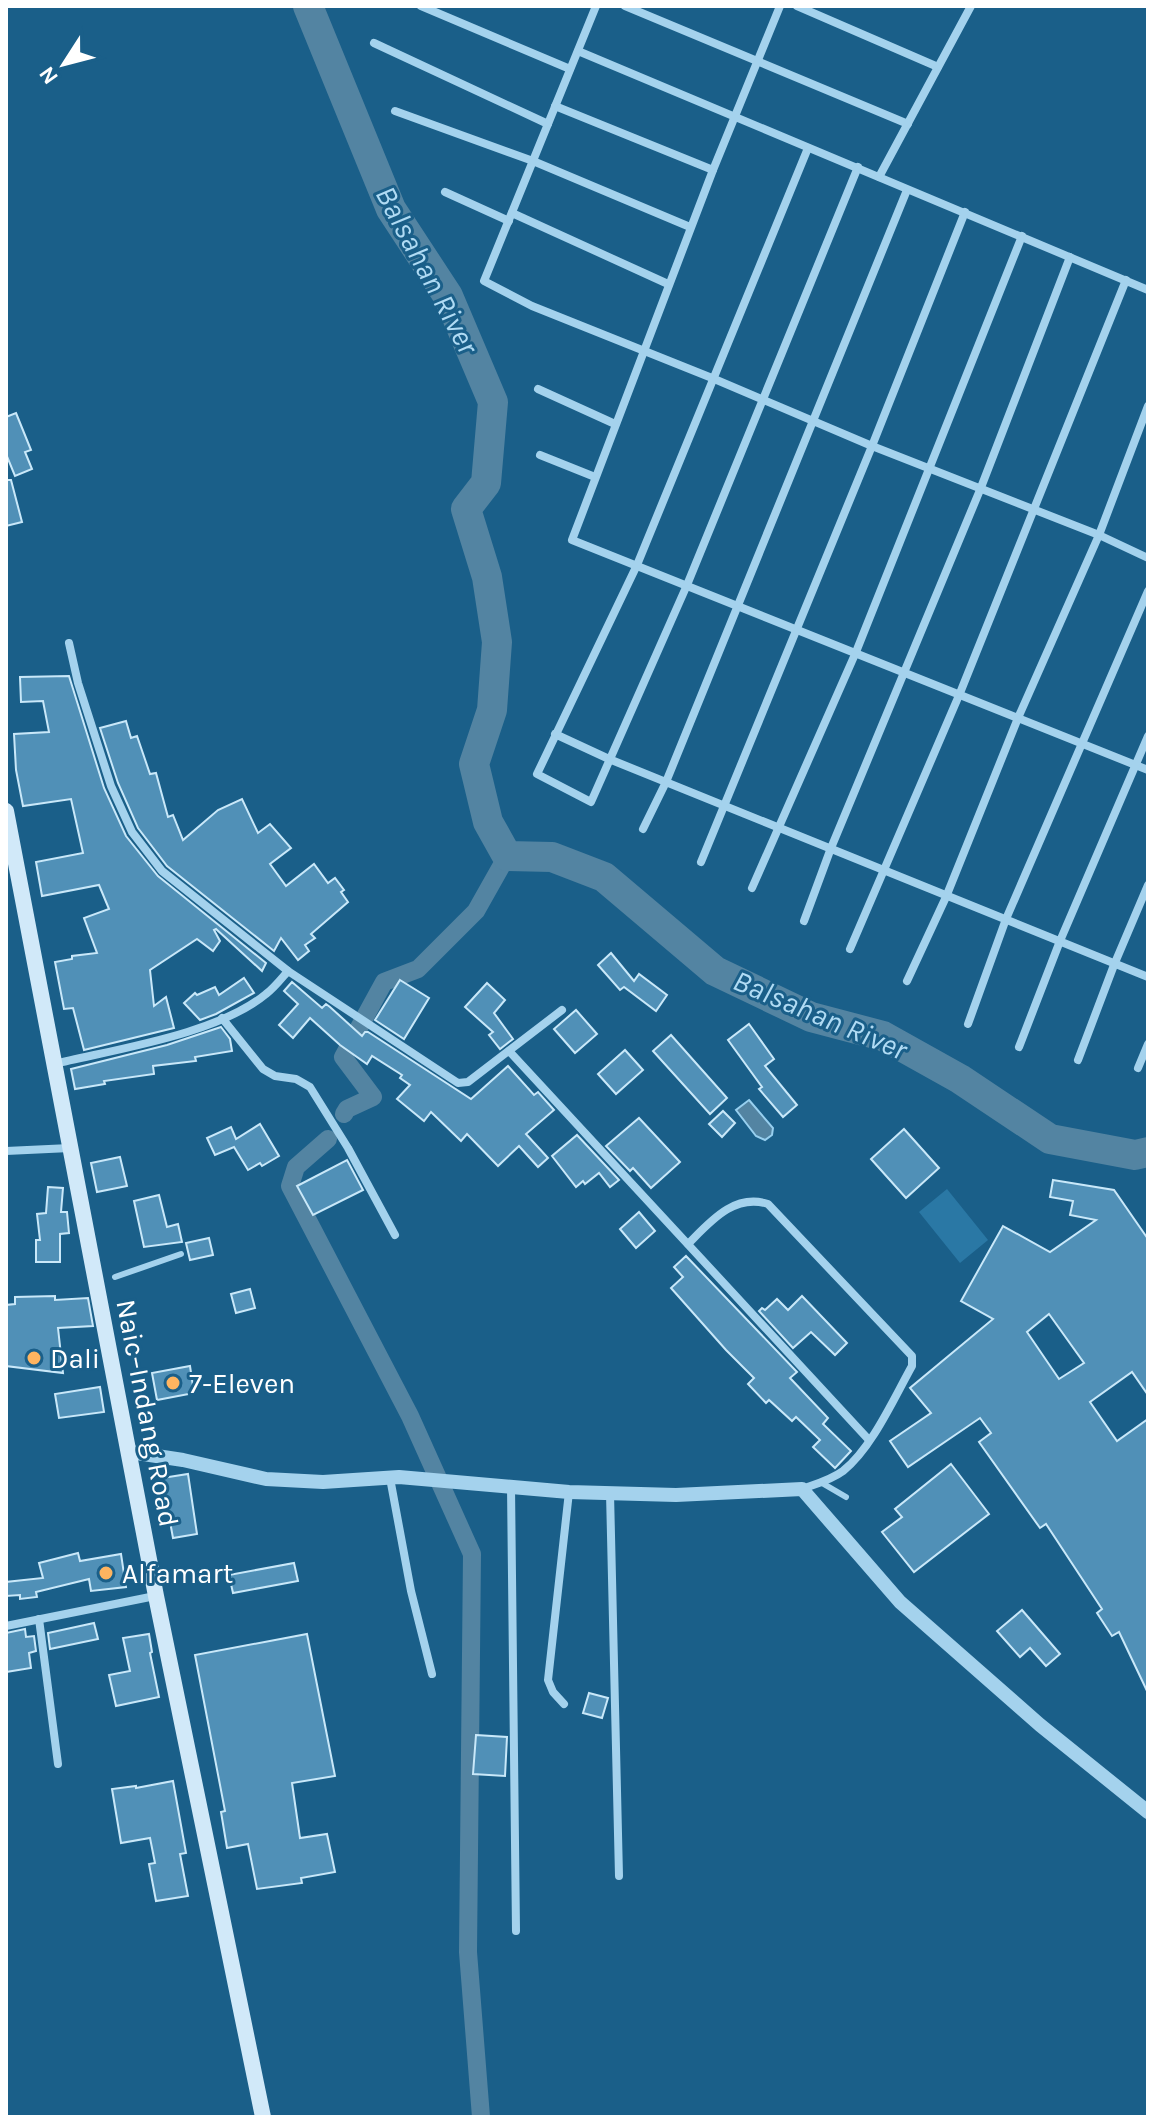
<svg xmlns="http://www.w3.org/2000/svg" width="1154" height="2123" font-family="Karla,sans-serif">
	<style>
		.green { fill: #2a78a5 }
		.water { fill: #5384a2; stroke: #97cfef; stroke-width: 2 }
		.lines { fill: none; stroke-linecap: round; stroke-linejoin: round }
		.canal { stroke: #5384a2; stroke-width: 18 }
		.river { stroke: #5384a2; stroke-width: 30 }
		.building { fill: #5090b7; stroke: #c9e8f9; stroke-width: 2; fill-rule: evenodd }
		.service { stroke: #a4d2ed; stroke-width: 6 }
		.minor { stroke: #a4d2ed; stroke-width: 8 }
		.tertiary { stroke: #a4d2ed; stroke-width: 14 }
		.secondary { stroke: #d1e9f9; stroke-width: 16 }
		.poi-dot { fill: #feb460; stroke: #1a5f89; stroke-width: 3 }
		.labels { text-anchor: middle; stroke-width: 6; stroke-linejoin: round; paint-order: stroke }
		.poi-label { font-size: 28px; fill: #fff; stroke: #1a5f89; text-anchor: start }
		.street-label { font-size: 28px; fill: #fff; stroke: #1a5f89 }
		.water-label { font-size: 30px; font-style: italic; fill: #b0dbf4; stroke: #1a5f89 }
	</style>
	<rect width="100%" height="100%" fill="#1a5f89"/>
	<!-- green -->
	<polygon class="green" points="947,1189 988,1240 960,1263 919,1212"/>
	<!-- water -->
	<polygon class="water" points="749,1100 773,1128 772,1135 765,1140 756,1136 736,1110"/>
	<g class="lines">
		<!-- canal -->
		<g class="canal">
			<polyline points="344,1114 347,1109 373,1097 343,1057 384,982 418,969 476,911 507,856"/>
			<polyline points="328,1139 296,1167 290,1186 410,1416 472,1554 468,1952 481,2117"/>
		</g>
		<!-- river -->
		<polyline class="river" points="308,6 391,209 448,296 493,402 486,483 466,509 487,577 497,642 492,710 474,764 488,822 507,856 552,857 604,877 715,971 811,1017 883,1036 960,1079 1050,1139 1135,1155 1148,1152"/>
	</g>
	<!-- building -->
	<g class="building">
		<polygon points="16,413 31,450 25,452 32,469 15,476 6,454 6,417"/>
		<polygon points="6,480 11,480 22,522 6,526"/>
		<polygon points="69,676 104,788 126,836 158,876 266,963 262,971 216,929 214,930 220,941 213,951 197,939 150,970 154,1006 166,997 174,1028 84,1050 73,1008 64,1009 55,962 72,959 72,956 97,953 84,918 109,909 99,885 42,896 36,862 83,853 71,799 23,806 16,770 14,734 49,732 43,701 21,702 20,677"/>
		<polygon points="126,721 131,738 137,736 150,774 156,773 168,817 173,815 183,840 218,810 242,799 258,833 270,824 291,848 270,864 286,886 314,864 328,883 335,878 344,890 341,892 348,902 311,934 315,938 305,945 309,951 298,960 281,938 274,951 167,866 138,828 118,783 100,728"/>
		<polygon points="611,953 634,981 639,974 667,995 656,1011 624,987 620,990 598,965"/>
		<polygon points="244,978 254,993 216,1014 200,1020 184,1003 195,993 197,995 215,987 219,995"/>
		<polygon points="400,980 429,998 404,1039 375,1020"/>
		<polygon points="292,982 322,1008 326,1004 330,1007 362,1036 365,1032 368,1032 471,1099 508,1066 534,1095 538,1092 554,1110 526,1134 548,1158 538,1167 519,1146 498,1166 467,1134 461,1141 431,1112 424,1121 397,1099 410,1085 400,1078 402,1075 372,1056 367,1064 340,1045 310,1018 293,1038 279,1025 298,1004 284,991"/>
		<polygon points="487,983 505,1000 494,1013 513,1039 500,1049 489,1035 493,1032 465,1007"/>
		<polygon points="576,1010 597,1034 575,1053 554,1029"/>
		<polygon points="749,1024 774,1059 765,1066 797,1105 783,1117 759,1089 762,1087 728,1040"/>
		<polygon points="221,1027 230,1039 232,1051 195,1057 196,1061 153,1066 154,1074 104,1081 105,1084 75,1089 71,1069 167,1045"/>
		<polygon points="671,1035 727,1098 710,1114 653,1051"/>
		<polygon points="625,1050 643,1070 616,1094 598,1074"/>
		<polygon points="723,1111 735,1123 722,1137 709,1124"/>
		<polygon points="639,1118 680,1162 651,1188 633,1168 630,1171 606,1146"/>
		<polygon points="260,1124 279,1156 262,1166 260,1163 248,1170 234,1147 215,1155 207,1138 231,1127 236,1139"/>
		<polygon points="904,1129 939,1168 906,1198 871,1159"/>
		<polygon points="577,1135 619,1180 610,1187 599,1173 585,1184 583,1181 576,1187 552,1156"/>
		<polygon points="120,1157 127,1186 97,1192 91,1163"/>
		<polygon points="347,1160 363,1190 313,1215 297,1186"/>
		<path d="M 1053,1180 L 1114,1190 L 1148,1239 L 1148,1395 L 1132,1372 L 1090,1402 L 1117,1441 L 1148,1419 L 1148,1693 L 1119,1632 L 1112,1636 L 1097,1613 L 1102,1609 L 1046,1524 L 1040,1528 L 979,1442 L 991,1433 L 980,1418 L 908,1467 L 890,1441 L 931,1413 L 910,1388 L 993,1319 L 961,1301 L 1003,1226 L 1050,1252 L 1096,1220 L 1070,1215 L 1073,1201 L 1050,1197 ZM 1049,1314 L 1084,1363 L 1059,1379 L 1027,1332 Z"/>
		<polygon points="48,1187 63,1188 61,1212 67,1212 69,1233 60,1234 60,1262 36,1262 36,1240 40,1240 37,1214 46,1213"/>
		<polygon points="159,1195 167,1227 178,1224 182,1242 144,1247 134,1201"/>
		<polygon points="639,1212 655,1231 636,1248 620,1229"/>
		<polygon points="209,1238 213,1255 190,1260 186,1243"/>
		<polygon points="686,1256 797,1372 790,1378 828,1418 823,1424 851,1451 835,1468 813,1447 820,1440 796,1417 792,1421 769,1400 766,1403 748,1384 754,1378 726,1350 671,1288 683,1277 674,1267"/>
		<polygon points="250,1289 255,1308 236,1313 231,1294"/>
		<polygon points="55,1296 55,1300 88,1298 93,1326 58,1328 63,1373 6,1366 6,1305 15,1304 15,1297"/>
		<polygon points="802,1296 847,1343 835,1355 811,1332 793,1348 759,1311 762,1308 765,1310 777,1299 788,1310"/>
		<polygon points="190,1366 194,1393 157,1400 152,1373"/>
		<polygon points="100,1387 104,1412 59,1418 55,1394"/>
		<polygon points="951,1464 989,1514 914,1572 882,1532 902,1517 895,1509"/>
		<polygon points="188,1474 197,1534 173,1538 162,1478"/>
		<polygon points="78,1553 80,1561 121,1554 126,1587 91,1591 89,1579 36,1592 37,1597 20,1599 20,1595 6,1596 6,1582 43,1578 39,1563"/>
		<polygon points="294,1563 298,1581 233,1593 229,1575"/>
		<polygon points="1022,1610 1060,1654 1046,1666 1030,1648 1020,1657 997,1631"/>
		<polygon points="94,1623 98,1639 50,1649 48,1633"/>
		<polygon points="25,1629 26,1637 34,1636 36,1651 29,1653 31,1668 6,1672 6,1633"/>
		<polygon points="149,1634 152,1652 150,1653 159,1697 116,1706 109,1675 130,1671 123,1638"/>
		<polygon points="307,1634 335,1776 292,1783 300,1838 327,1834 335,1872 301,1878 302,1883 257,1889 248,1844 227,1848 221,1812 225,1811 195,1655"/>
		<polygon points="589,1693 608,1698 602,1718 583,1713"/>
		<polygon points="476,1735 507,1737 505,1776 473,1774"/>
		<polygon points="173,1781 186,1853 180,1854 188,1896 156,1901 149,1864 155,1863 150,1838 121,1843 112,1789 136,1786 136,1788"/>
	</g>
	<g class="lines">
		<!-- service -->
		<g class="service">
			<polyline points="115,1277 181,1254"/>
			<polyline points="822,1483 846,1497"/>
		</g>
		<!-- minor -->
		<g class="minor">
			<polyline points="421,6 570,69"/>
			<polyline points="596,6 484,281 532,306 712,378 872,446 1099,535 1148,558"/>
			<polyline points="625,6 908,124"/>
			<polyline points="780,6 713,170 572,540 1148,770"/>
			<polyline points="797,6 938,67"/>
			<polyline points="374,43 548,124"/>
			<polyline points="578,51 1148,290"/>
			<polyline points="555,106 713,170"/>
			<polyline points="395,111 533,161 690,227"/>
			<polyline points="808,148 637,565 537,774 591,802 687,585 858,167"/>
			<polyline points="879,177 971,6"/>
			<polyline points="445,192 509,221"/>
			<polyline points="512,213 668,284"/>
			<polyline points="538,389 615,424"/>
			<polyline points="540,455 595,477"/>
			<polyline points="69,643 78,683 111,786 132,832 162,871 288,971 458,1083 468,1082 562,1010"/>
			<polyline points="555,734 609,759 1148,977"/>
			<polyline points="643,829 666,782 907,190"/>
			<polyline points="701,862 872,446 965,212"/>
			<polyline points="752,888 856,652 1022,236"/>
			<polyline points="804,921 831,848 980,490 1070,257"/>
			<polyline points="850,949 960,693 1126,280"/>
			<polyline points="907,981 946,897 1018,718 1099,535 1148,406"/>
			<polyline points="222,1018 263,1069 275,1076 296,1079 310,1087 348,1148 395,1235"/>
			<polyline points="968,1024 1006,919 1148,591"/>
			<polyline points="1019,1047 1060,941 1148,736"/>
			<polyline points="509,1051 869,1440"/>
			<polyline points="1078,1060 1114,965 1148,885"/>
			<path d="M 54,1064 C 116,1049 218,1034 266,994 C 274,988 281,979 288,971"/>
			<polyline points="1138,1068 1148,1044"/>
			<polyline points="6,1151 70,1148"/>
			<path d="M 688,1244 C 710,1222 734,1193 768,1204 L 912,1356 L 912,1366 C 894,1398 872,1448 843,1471 C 831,1480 816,1484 802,1489"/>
			<polyline points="390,1478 411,1591 432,1674"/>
			<polyline points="511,1487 516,1931"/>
			<polyline points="610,1493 619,1876"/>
			<polyline points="39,1619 58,1764"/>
			<polyline points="6,1626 155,1596"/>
			<polyline points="564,1704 553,1692 548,1680 569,1492"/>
		</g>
		<!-- tertiary -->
		<polyline class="tertiary" points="130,1452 183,1460 266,1479 323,1482 399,1477 569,1492 676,1495 802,1489 900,1602 1040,1725 1148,1812"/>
		<!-- secondary -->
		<polyline class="secondary" points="6,811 156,1596 263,2117"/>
	</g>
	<!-- markers -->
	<g class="poi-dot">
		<circle cx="34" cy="1358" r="8"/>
		<circle cx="173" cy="1383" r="8"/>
		<circle cx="106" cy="1573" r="8"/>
	</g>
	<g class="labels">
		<!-- poi labels -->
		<g class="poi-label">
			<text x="50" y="1368">Dali</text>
			<text x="189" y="1393">7-Eleven</text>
			<text x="122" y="1583">Alfamart</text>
		</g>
		<!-- street labels -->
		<g class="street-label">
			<text transform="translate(148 1413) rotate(79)" y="10">Naic–Indang Road</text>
		</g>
		<!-- water labels -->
		<g class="water-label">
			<text transform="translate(427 270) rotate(62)" y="10">Balsahan River</text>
			<text transform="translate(820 1015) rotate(23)" y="10">Balsahan River</text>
		</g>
	</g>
	<!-- border -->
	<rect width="1154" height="2123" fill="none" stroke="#ffffff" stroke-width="16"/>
	<!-- north arrow -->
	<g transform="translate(64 64) rotate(234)" stroke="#1a5f89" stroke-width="6" paint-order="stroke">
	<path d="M0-6L14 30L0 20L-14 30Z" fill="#ffffff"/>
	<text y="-12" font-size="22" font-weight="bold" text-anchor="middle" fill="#ffffff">N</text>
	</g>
</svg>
